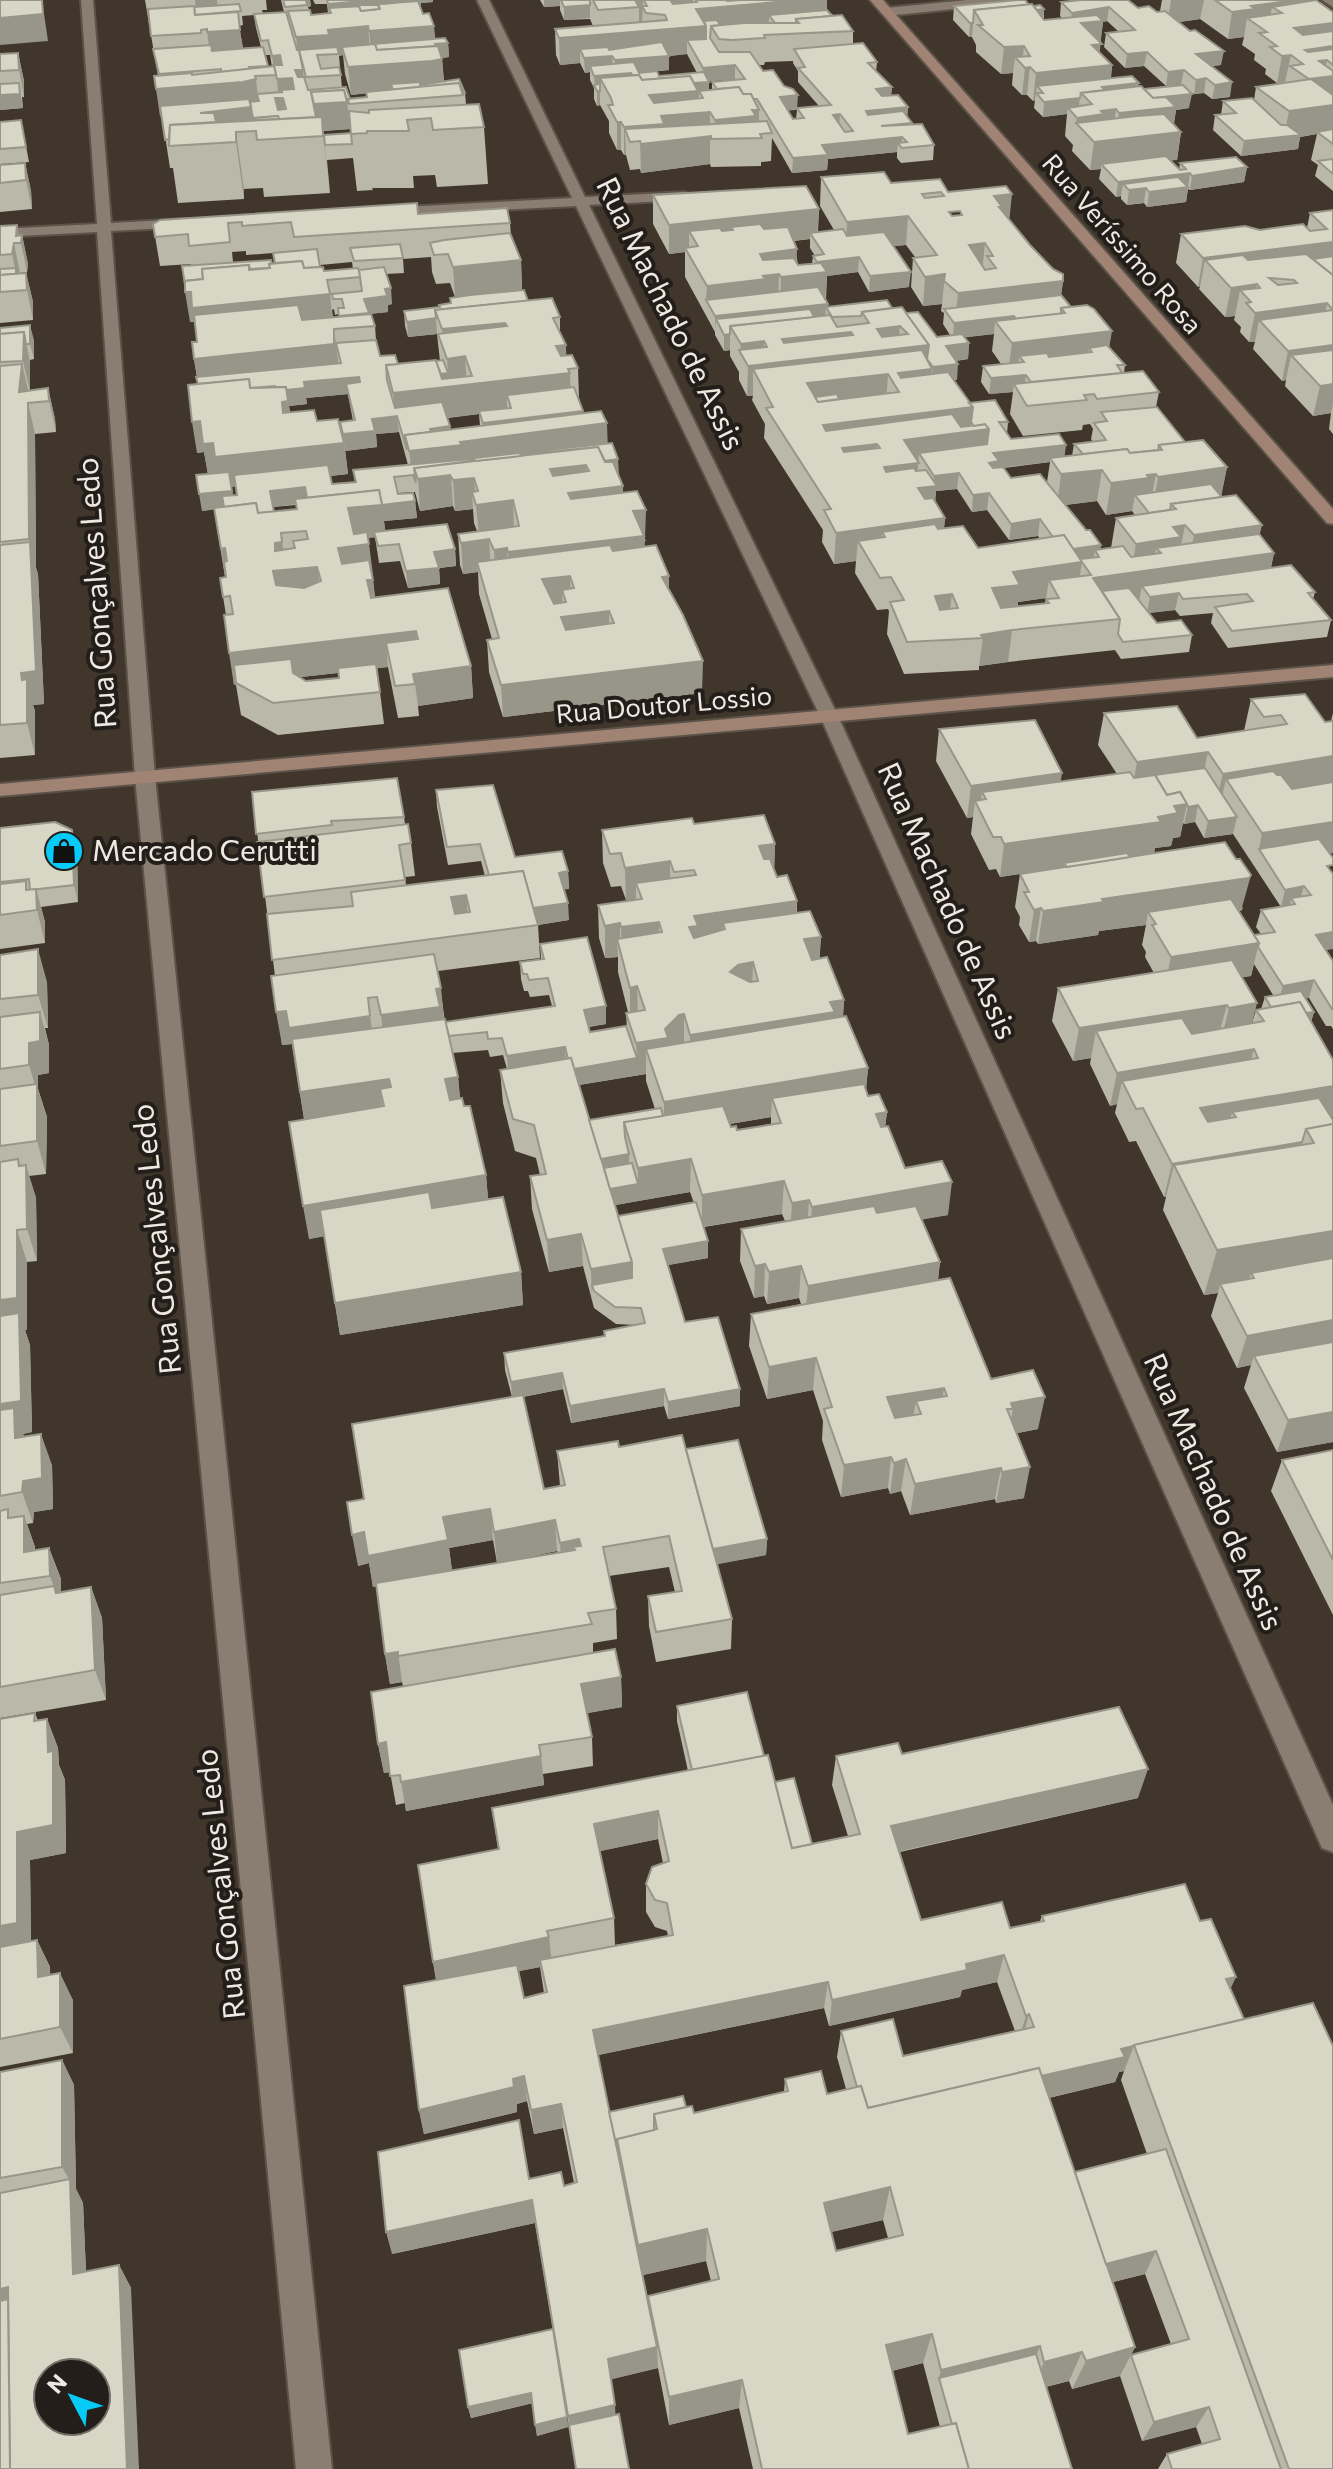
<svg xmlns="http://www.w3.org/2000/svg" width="1333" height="2469" font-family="Commissioner,sans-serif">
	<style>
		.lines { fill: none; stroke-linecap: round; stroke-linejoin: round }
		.street-casing { stroke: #5b5249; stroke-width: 4 }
		.secondary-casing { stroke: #5b5249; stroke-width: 4 }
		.street { fill: #897e71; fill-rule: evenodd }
		.secondary { fill: #a18373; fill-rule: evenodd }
		.wall { fill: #bab8a9; fill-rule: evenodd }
		.shaded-wall { fill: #979689; fill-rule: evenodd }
		.building { fill: #d8d6c4; stroke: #979689; stroke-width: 2; fill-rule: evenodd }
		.labels { text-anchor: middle; stroke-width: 8; stroke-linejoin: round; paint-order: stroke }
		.far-street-label { font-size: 26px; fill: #f0e9e2; stroke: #231e19 }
		.street-label { font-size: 30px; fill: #f0e9e2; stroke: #231e19 }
		.poi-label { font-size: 30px; fill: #f0e9e2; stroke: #231e19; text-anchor: start }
	</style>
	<rect width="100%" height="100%" fill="#40362b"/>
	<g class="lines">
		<defs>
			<g id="street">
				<polygon points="81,0 93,0 111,223 185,219 192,223 185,227 111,231 155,777 332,2469 296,2469 135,777 97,232 0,237 0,229 97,224"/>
				<polygon points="477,0 489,0 585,197 685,192 692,196 685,200 589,205 838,716 1333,1805 1333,1852 1322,1848 820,716 576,206 386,216 379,212 386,208 572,198"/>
				<polygon points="967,0 1008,0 1002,4 886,16 880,12 886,8"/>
				<polygon points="1322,0 1333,0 1333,7"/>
			</g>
			<g id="secondary">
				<polygon points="870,0 883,0 1333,509 1333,524 1327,523"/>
				<polygon points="1333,665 1333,677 0,796 0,784"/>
			</g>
		</defs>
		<!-- street casing -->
		<use href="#street" class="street-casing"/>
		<!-- secondary casing -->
		<use href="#secondary" class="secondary-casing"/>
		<!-- street -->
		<use href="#street" class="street"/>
		<!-- secondary -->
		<use href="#secondary" class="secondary"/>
	</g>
	<!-- wall -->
	<g class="wall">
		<path d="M 145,0 L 266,0 L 267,10 L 262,10 L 263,14 L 284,12 L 281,0 L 310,0 L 311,6 L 308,7 L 311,15 L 328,13 L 327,4 L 315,4 L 313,0 L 433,0 L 433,2 L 421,3 L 421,9 L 435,38 L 448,43 L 449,57 L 442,58 L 444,81 L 465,93 L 466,104 L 484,127 L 488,184 L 437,187 L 435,175 L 413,176 L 414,188 L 372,188 L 373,190 L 357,191 L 353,158 L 327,160 L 330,193 L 264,197 L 263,188 L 244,189 L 244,199 L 178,203 L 173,168 L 170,168 L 162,116 L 160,116 L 158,76 ZM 254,15 L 256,28 L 261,47 L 243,48 L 239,26 L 243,25 L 242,16 ZM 265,55 L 270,55 L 272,67 L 268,67 ZM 343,55 L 345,74 L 351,95 L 366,93 L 367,97 L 350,99 L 342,88 L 339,56 ZM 348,117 L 351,133 L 324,135 L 323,131 L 350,129 Z"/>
		<path d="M 540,0 L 827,0 L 827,10 L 853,31 L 853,44 L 877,62 L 876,72 L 892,87 L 891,96 L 908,107 L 907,117 L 912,125 L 934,145 L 933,160 L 901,163 L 897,158 L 897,152 L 828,159 L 827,170 L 792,173 L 772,138 L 771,161 L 761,162 L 761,166 L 711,167 L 710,164 L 641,173 L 640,169 L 630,170 L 626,155 L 624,155 L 621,150 L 617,150 L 609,133 L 609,121 L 600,105 L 597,106 L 594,99 L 594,88 L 590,80 L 590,72 L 585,73 L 580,63 L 560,65 L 556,55 L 555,29 L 593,26 L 590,19 L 564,20 L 560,10 L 560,6 L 544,7 ZM 687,54 L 697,73 L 659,76 L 639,73 L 669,70 L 669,56 ZM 793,61 L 793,63 L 798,71 L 798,82 L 819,106 L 797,108 L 759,65 L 764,65 L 765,62 ZM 735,79 L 712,82 L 712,89 L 709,90 L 709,81 ZM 788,110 L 797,110 L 796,119 L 793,119 Z"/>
		<path d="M 1162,0 L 1309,0 L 1309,1 L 1333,12 L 1333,191 L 1315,176 L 1318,165 L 1311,160 L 1317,134 L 1300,137 L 1298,149 L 1241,156 L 1213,130 L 1215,115 L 1221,115 L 1223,101 L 1254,100 L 1256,87 L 1286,83 L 1277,83 L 1265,74 L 1266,69 L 1254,60 L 1255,54 L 1242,45 L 1244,37 L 1228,39 L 1200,19 L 1179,22 L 1221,65 L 1211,66 L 1230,97 L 1212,99 L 1204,93 L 1194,94 L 1188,90 L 1189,108 L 1176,110 L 1174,124 L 1181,132 L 1177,160 L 1170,160 L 1179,170 L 1180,163 L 1247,167 L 1244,182 L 1190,190 L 1188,189 L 1186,202 L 1147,207 L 1144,203 L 1127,205 L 1121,199 L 1121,196 L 1116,197 L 1099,179 L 1101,169 L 1090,170 L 1072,151 L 1073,145 L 1065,136 L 1067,114 L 1043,117 L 1034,108 L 1035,100 L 1033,101 L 1027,95 L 1022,95 L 1012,85 L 1013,73 L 1001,74 L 976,52 L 976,45 L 972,37 L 969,37 L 953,20 L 954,6 L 1029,5 L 1044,9 L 1044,20 L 1062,18 L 1060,16 L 1061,2 L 1138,8 L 1157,12 L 1160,11 ZM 1107,21 L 1119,32 L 1106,33 L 1104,47 L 1125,68 L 1144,66 L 1166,86 L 1144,89 L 1111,78 L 1112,65 L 1100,53 L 1100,42 L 1103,22 Z"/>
		<polygon points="18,53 24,81 24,97 22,97 23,108 0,110 0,54"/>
		<polygon points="21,120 29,162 0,164 0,122"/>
		<polygon points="25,163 31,191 32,209 0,212 0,165"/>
		<path d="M 821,177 L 891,183 L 948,192 L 1009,220 L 1030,245 L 1063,281 L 1061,295 L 1071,307 L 1125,365 L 1124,373 L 1159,392 L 1156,407 L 1185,442 L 1227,467 L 1221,495 L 1260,534 L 1274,553 L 1271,568 L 1315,592 L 1313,599 L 1331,620 L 1327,637 L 1228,648 L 1211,623 L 1213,613 L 1180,616 L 1175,610 L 1149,613 L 1157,623 L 1192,635 L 1189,652 L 1121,659 L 1115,650 L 1008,662 L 979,666 L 979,670 L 904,674 L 887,634 L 889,611 L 888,609 L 877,610 L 855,573 L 856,561 L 834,564 L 822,542 L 823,530 L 764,438 L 765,424 L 752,400 L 753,396 L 747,396 L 739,380 L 739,372 L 730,356 L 730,350 L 724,351 L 715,335 L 715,332 L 685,277 L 685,252 L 669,254 L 653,224 L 653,195 L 819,209 L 818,232 L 834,230 L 820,206 ZM 960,211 L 962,215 L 952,216 L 949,212 ZM 810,239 L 810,248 L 815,256 L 813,256 L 812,264 L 798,265 L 794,241 ZM 906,245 L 915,257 L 913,258 L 911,287 L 923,306 L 942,304 L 941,311 L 944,313 L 943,324 L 950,335 L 937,337 L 906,313 L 892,308 L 828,307 L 826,299 L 827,276 L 858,272 L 869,292 L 909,287 L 893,246 ZM 994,334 L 992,351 L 1001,364 L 983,366 L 981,382 L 989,394 L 1013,392 L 1010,414 L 1023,436 L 1082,430 L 1083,425 L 1090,424 L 1093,429 L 1091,439 L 1093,442 L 1074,444 L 1072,456 L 1065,457 L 1011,439 L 1007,434 L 1008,422 L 969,403 L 954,380 L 957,380 L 956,361 L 968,359 L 969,343 L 965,337 ZM 1050,462 L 1047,482 L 1011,478 L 1004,468 ZM 957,489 L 972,512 L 987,510 L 1009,540 L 1038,536 L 1040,539 L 978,548 L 944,528 L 945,518 L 935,502 L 936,491 ZM 1097,501 L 1106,515 L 1132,511 L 1135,515 L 1116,518 L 1111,548 L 1100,549 L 1101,545 L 1086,530 L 1065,505 ZM 1046,598 L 1045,603 L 1018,606 L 1018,602 Z"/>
		<polygon points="1333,210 1333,434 1329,429 1331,413 1313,416 1285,386 1286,380 1282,381 1253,349 1255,342 1249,342 1240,332 1241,327 1234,320 1235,316 1225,317 1199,289 1200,287 1198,287 1176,263 1181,234 1307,228 1310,213"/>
		<path d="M 418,214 L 510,223 L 511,236 L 521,260 L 522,290 L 528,301 L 560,317 L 560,333 L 566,345 L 566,356 L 578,368 L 579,398 L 583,413 L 608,443 L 623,492 L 646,541 L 644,541 L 644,547 L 669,590 L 702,693 L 503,717 L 489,672 L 487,640 L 492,639 L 479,594 L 478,572 L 463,574 L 460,565 L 458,534 L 477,531 L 474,523 L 473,509 L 455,511 L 453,506 L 420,511 L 415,492 L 398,493 L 415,501 L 417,518 L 384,521 L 385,531 L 455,549 L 456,566 L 439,568 L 440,584 L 408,588 L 400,561 L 379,563 L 375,537 L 368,538 L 375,597 L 471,666 L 473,698 L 418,706 L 419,716 L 398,718 L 388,667 L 377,668 L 384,724 L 278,735 L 241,715 L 236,685 L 234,685 L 226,615 L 220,578 L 225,577 L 214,509 L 202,511 L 208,474 L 204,452 L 197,453 L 198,384 L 194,359 L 197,342 L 195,322 L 190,322 L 191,264 L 160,266 L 153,224 ZM 246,251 L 246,255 L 273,253 L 274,263 L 233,262 L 232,252 ZM 431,257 L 432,272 L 436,284 L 450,283 L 455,297 L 466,295 L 450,298 L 450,304 L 439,307 L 404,311 L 405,326 L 408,337 L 437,334 L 440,361 L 398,364 L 380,356 L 376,340 L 375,326 L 369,314 L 388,312 L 388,305 L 392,304 L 386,274 L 404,273 L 403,259 ZM 352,262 L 353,269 L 324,271 L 320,265 ZM 334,309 L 335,315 L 338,314 L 339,317 L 333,317 L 332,310 ZM 348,394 L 353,421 L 340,422 L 342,432 L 317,421 L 290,412 L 289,406 L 307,404 L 306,398 ZM 479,414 L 480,426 L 451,430 L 448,418 ZM 399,432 L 408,465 L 353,470 L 355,482 L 332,484 L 330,476 L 348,474 L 345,449 L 345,451 L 377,447 L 376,434 ZM 236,486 L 237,495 L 233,495 L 231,487 ZM 296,505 L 297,509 L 274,512 L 273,507 ZM 338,673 L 339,678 L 306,681 L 300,677 Z"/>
		<polygon points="0,226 19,235 22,235 28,264 27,272 20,273 26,273 33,302 33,320 0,323"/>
		<polygon points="0,328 34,340 34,359 30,360 30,391 48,388 55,419 56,432 35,434 36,568 38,574 44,704 33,705 35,711 35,755 0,758"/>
		<path d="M 1251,699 L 1325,722 L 1331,721 L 1333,713 L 1333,853 L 1329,853 L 1326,950 L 1333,961 L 1333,1029 L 1331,1026 L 1326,1026 L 1309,998 L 1305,998 L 1314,1012 L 1311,1022 L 1331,1117 L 1333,1120 L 1333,1442 L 1277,1452 L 1244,1388 L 1251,1365 L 1237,1368 L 1211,1316 L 1218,1293 L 1204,1295 L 1163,1210 L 1166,1197 L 1164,1197 L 1136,1141 L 1129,1142 L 1115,1113 L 1117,1104 L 1110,1106 L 1090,1064 L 1091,1058 L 1073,1061 L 1052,1021 L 1058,988 L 1154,973 L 1145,957 L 1146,952 L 1142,945 L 1146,925 L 1099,931 L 1098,935 L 1038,944 L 1036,941 L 1029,942 L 1019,925 L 1020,917 L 1015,907 L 1020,874 L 1044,870 L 1000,877 L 996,869 L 989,870 L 971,834 L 973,817 L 967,818 L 936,761 L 939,729 L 1061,782 L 1117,774 L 1098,745 L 1104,713 L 1197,738 L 1244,731 ZM 1195,822 L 1204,838 L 1233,834 L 1281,907 L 1261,910 L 1256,927 L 1261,934 L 1254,935 L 1239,911 L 1241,911 L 1243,908 L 1154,853 L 1155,848 L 1171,846 L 1173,838 L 1180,837 L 1183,823 L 1184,824 ZM 1254,964 L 1273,995 L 1265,997 L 1261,1009 L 1256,1010 L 1252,1023 L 1242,977 L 1251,976 Z"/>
		<path d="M 436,790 L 515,857 L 568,871 L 569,889 L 564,889 L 569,920 L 538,925 L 540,958 L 438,971 L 445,1022 L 552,1006 L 549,995 L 530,997 L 528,991 L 524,991 L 521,979 L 520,962 L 541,959 L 540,944 L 606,1006 L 606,1024 L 589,1027 L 590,1032 L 627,1028 L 626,1013 L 628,1012 L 618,972 L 618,957 L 605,958 L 599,938 L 598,905 L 636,900 L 636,899 L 626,900 L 621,886 L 611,887 L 603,863 L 602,830 L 694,824 L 775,844 L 774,870 L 777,877 L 797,901 L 797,912 L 821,937 L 819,959 L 844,1000 L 843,1017 L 868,1068 L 866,1089 L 868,1096 L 887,1112 L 885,1127 L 905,1168 L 948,1215 L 922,1219 L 940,1262 L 938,1280 L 991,1379 L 1038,1429 L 1017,1433 L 1024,1498 L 996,1503 L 995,1499 L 910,1515 L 901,1491 L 890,1494 L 888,1488 L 841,1497 L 822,1440 L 823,1421 L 813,1390 L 767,1399 L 749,1346 L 751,1314 L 801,1304 L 799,1298 L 767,1304 L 764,1296 L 754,1298 L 740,1261 L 741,1229 L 785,1221 L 782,1214 L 704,1227 L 708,1258 L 668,1265 L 685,1322 L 740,1389 L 740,1406 L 668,1419 L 664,1406 L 571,1423 L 563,1389 L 523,1397 L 544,1489 L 560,1486 L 557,1451 L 619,1447 L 686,1449 L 767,1539 L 766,1555 L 717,1564 L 732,1619 L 731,1649 L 656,1662 L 649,1626 L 648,1596 L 675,1592 L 669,1567 L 609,1576 L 616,1609 L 617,1639 L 593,1643 L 593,1653 L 621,1677 L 622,1707 L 587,1713 L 592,1737 L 593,1766 L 543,1774 L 544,1785 L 406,1811 L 405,1803 L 396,1805 L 390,1772 L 384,1773 L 378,1744 L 403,1686 L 402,1682 L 390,1684 L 385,1654 L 376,1586 L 373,1587 L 369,1563 L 358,1566 L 364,1499 L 512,1397 L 505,1370 L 504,1353 L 604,1336 L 604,1331 L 637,1325 L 616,1324 L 594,1308 L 583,1266 L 549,1272 L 532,1209 L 530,1176 L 540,1175 L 536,1158 L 515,1151 L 503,1103 L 500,1070 L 507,1069 L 503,1055 L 490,1057 L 488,1050 L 452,1053 L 458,1077 L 460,1098 L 486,1175 L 488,1200 L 521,1272 L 523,1305 L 340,1335 L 324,1236 L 309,1239 L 304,1119 L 292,1044 L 282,1045 L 275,976 L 252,792 L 404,817 L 405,824 L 411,843 L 415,876 L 405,877 L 406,885 L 485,876 L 481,861 L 448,865 L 437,807 ZM 646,1074 L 646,1081 L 655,1109 L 589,1120 L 579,1085 ZM 771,1117 L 771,1124 L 737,1130 L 731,1127 L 730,1124 ZM 690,1192 L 694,1203 L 618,1216 L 615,1205 ZM 493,1540 L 497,1563 L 452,1570 L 449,1548 ZM 557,1551 L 558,1553 L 509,1561 Z"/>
		<polygon points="0,828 72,830 77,847 78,902 41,907 45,922 45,943 0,949"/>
		<polygon points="0,955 47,982 48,1028 45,1028 49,1045 49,1073 38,1075 38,1089 47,1117 46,1174 29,1176 36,1198 37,1261 27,1262 27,1330 25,1330 30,1345 32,1432 23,1434 24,1436 52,1465 53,1509 34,1512 33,1523 27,1524 35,1547 35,1550 49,1548 61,1579 61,1592 91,1587 102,1618 106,1700 0,1718"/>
		<polygon points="1333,1450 1333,1615 1271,1491 1282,1460"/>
		<path d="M 677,1706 L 764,1756 L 775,1782 L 812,1844 L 848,1836 L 832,1785 L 836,1756 L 902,1754 L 1138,1798 L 900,1852 L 921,1920 L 1010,1928 L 1040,1921 L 1042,1916 L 1200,1921 L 1231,1988 L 1333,2469 L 1158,2469 L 1167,2454 L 1202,2444 L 1196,2427 L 1142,2441 L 1120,2376 L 1072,2389 L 1069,2381 L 1046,2387 L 1072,2469 L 753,2469 L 739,2408 L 669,2425 L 658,2368 L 611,2379 L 576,2469 L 566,2409 L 568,2427 L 537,2436 L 533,2403 L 471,2418 L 468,2407 L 553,2330 L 535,2223 L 392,2254 L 529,2179 L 564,2186 L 574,2183 L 563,2128 L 534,2134 L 527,2101 L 517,2104 L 517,2112 L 424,2134 L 419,2110 L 436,1980 L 433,1962 L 498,1849 L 492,1808 L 688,1771 L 677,1721 ZM 658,1839 L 663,1863 L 646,1884 L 646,1912 L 655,1927 L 667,1931 L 668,1936 L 615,1945 L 614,1918 L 600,1851 ZM 540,1967 L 544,1993 L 524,1998 L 519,1971 ZM 997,1982 L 1015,2031 L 903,2056 L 841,2031 L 837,2057 L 846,2089 L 827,2094 L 785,2079 L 784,2092 L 694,2113 L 686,2107 L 609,2112 L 598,2055 L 824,2008 L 829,2026 L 960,1997 L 962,1990 ZM 1124,2071 L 1121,2080 L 1147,2154 L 1075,2172 L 1049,2098 L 1115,2082 L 1119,2072 ZM 883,2220 L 888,2238 L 836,2251 L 831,2232 ZM 706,2261 L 711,2281 L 648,2296 L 649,2304 L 643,2275 ZM 1145,2274 L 1171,2344 L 1131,2355 L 1135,2347 L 1113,2282 ZM 923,2363 L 940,2427 L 908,2434 L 892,2371 Z"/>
		<polygon points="35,1713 38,1721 47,1719 58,1748 59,1765 65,1780 66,1853 30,1860 31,1942 37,1940 50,1967 50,1975 73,2000 73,2053 0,2067 0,1719"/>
		<polygon points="62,2060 74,2085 76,2189 83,2203 86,2272 119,2265 131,2288 0,2469 0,2072"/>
	</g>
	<!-- shaded-wall -->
	<g class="shaded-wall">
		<polygon points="42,0 48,41 0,45 0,11"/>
		<polygon points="195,0 217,0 218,10 196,12"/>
		<polygon points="304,0 310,0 311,6 308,7"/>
		<polygon points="374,0 433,0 433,2 421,3 421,10 378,4 329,8 329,17 328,4"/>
		<polygon points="544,0 560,0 560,6 544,7"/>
		<polygon points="635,0 643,0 642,25 639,26 639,7"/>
		<polygon points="650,0 693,0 693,21 668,12"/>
		<polygon points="762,0 827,0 826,24 799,23 796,19 769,15 769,29 711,26 706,53 687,40 687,54 669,56 669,70 615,75 615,60 612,56 613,70 590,66 590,72 585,73 584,58 580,49 580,63 560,65 559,38 696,27 696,9"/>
		<polygon points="1171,0 1204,0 1200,19 1167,24"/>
		<polygon points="1295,0 1309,0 1304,24 1282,13 1272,7 1268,30 1247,18 1244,37 1228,39 1232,12 1251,6"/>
		<polygon points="590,5 590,18 564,20 564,7"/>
		<polygon points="1109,7 1107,21 1103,22 1098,67 1112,65 1110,86 1139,83 1137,97 1092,104 1081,93 1043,93 1037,86 1035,100 1033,101 1036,73 1070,27 1072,13"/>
		<polygon points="1044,9 1043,23 1034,10"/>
		<polygon points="334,20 434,26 436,44 448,43 449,57 439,58 442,59 444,86 391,84 392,91 351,95 348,67 372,57 369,31 368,26 370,53 342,47 343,55 339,56 339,54 299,50 299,64 296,37 328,30"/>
		<polygon points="970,23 973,23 972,37 969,37"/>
		<polygon points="1333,23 1333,65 1327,60 1323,77 1333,76 1333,102 1309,79 1303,64 1294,28"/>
		<polygon points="240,30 244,56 211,59 207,32"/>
		<polygon points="1024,46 1022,65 1015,57 1013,73 1001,74 1004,47"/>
		<polygon points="1224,51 1221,65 1194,69 1196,54"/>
		<polygon points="1147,52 1144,66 1125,68 1127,54"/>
		<polygon points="18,53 24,81 24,97 19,70"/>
		<polygon points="280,55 282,69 274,70 272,56"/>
		<polygon points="1291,55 1285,82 1277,83 1282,56"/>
		<polygon points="735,65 735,79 702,82 703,68"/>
		<polygon points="1030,67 1027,95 1022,95 1025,68"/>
		<polygon points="295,70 303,70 304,84 297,85"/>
		<polygon points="1184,70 1181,85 1166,86 1168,72"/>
		<polygon points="631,73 631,88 600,78 600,90 598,81 598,90 595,87 594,76"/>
		<polygon points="292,78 293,92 278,93 277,79"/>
		<polygon points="1206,78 1204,93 1194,94 1196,80"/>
		<polygon points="256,79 259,107 254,131 236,132 244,189 244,199 236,142 201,113 160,116 156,89"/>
		<polygon points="709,82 709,96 699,91 698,113 710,112 710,164 641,173 640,141 625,129 626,155 624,155 624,127 661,124 607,90"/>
		<polygon points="1232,82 1230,97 1212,99 1215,85"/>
		<polygon points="19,83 23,108 0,110 0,95"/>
		<polygon points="892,87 890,102 876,103 876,89"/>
		<polygon points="597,91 600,91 600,105 597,106"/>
		<polygon points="1192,94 1189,108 1176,110 1172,133 1181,132 1177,160 1106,168 1101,164 1101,169 1090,170 1094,142 1076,123 1077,118 1101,111 1116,109 1112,137 1116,140 1119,113 1132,100"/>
		<polygon points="798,95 797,110 779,111 780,97"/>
		<polygon points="275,98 283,98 285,112 277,113"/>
		<polygon points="1080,98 1078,113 1068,108 1067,114 1043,117 1044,102"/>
		<polygon points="347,102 350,129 323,131 330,193 323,136 317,132 314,104"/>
		<polygon points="1333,105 1333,132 1317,132 1317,134 1300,137 1298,149 1241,156 1244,141 1284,136 1289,111"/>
		<polygon points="908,107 907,122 865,126 866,111"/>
		<polygon points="752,110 759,110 759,137 714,139 715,120"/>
		<polygon points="840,114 839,129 833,115"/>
		<rect x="617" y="122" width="4" height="28"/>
		<polygon points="912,123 911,137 902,138 902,148 898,143 897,152 828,159 827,170 792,173 793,158 822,145 881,126"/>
		<polygon points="25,163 31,191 32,209 26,180"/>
		<polygon points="1247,167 1244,182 1190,190 1192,176"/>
		<polygon points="1190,173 1186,202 1147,207 1149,192 1146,188 1144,203 1127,205 1129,190 1123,184 1121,196 1116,197 1118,182"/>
		<polygon points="1012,194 1009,223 1000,224 994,196"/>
		<polygon points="819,209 817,238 810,233 810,239 733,247 733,230 731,227 731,247 689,231 689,252 685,248 685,252 669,254 669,225"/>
		<polygon points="908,216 906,245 846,251 847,222"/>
		<polygon points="17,225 21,242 22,235 28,264 27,272 21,243 16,236"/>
		<polygon points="1333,242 1333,270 1205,260 1200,287 1198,287 1203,258"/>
		<polygon points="14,243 20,273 19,284 20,293 12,254"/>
		<polygon points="985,243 982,272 969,245"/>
		<polygon points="797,249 796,276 816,274 817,262 859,257 858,272 827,276 825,302 780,307 781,277 779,274 778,303 706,300 707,286 760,254"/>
		<polygon points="521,260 522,290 455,297 453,267"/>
		<polygon points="911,272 909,287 869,292 870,276"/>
		<polygon points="26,273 33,302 33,320 27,290"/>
		<polygon points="945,274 942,304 923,306 925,277"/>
		<polygon points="1063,281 1059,310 955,322 958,293"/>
		<polygon points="1257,284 1252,309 1251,302 1240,290 1235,316 1225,317 1231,288"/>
		<polygon points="391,288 392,304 388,305 388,312 369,314 364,299 385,289"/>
		<polygon points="185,292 330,294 333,324 190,322"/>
		<path d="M 828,304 L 828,310 L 826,307 L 825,319 L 815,321 L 851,332 L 849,354 L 875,351 L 872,316 L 900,326 L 898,349 L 929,345 L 927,369 L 932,369 L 929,399 L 899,392 L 888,374 L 886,404 L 815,412 L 753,369 L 753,396 L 747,396 L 748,366 L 740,352 L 741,344 L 730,326 L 716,319 L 715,332 L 715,316 ZM 764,341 L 781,362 L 763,364 Z"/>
		<polygon points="1325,304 1333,304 1327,304 1320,333 1259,320 1255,342 1249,342 1255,313"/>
		<polygon points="1014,316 1012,332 995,321 994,334 953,339 954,323"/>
		<polygon points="436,318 437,334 408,337 407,322"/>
		<polygon points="505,323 507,353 465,357 467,385 556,346 566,345 567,374 570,373 571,404 511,408 507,395 507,411 479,411 479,414 399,423 397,416 399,432 376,434 377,447 345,451 343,434 372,419 396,416 393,393 390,380 448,373 449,387 447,359 443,349 442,329"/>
		<polygon points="30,325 34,340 34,359 30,344"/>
		<polygon points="334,329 338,359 338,374 199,389 194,359"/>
		<polygon points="1112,331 1107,361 1092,352 1089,348 1087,363 1024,362 1019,356 1018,372 1008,373 1012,343"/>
		<polygon points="24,332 30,362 30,391 23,361"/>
		<polygon points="730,334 730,350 724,351 724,335"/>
		<polygon points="969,343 968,359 945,362 946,346"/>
		<polygon points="1333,345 1333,374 1291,355 1286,380 1282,381 1288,351"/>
		<polygon points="22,364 29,394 19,392"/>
		<polygon points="958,364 957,380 931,383 933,367"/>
		<polygon points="1026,375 1024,391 1014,384 1013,392 989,394 991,378"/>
		<polygon points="359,377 361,392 346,384 348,394 306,398 307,404 289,406 292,431 286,432 276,391 304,382"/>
		<polygon points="1333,384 1333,404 1331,413 1313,416 1320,386"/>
		<polygon points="48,388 55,419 56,432 49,401"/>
		<polygon points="28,403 35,434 36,568 38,574 44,704 33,705 35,711 35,755 27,723 21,673 30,545 29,539"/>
		<polygon points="973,407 970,432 989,429 985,460 919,453 916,494 881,498 884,467 901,465 877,444 875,475 816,432 817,416"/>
		<polygon points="583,411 583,426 607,423 608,454 547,450 547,462 475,471 464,476 451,477 453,506 420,511 418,479 414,468 413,475 412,476 409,450 484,439 483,423"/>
		<polygon points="200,421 213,443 344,443 348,474 220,488 208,475 204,452 197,453 192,422"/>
		<polygon points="450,426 452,442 431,445 430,429"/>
		<polygon points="1066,445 1064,461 1050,458 1050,462 998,468 997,477 989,463 993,453"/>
		<polygon points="618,459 619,475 589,471 586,465 587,491 623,486 623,517 480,475"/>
		<polygon points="1227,467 1221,498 1171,504 1153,508 1158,477"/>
		<polygon points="1102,470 1097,501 1057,506 1061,474"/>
		<polygon points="959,473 957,489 936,491 934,517 918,488 933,486 934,476"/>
		<polygon points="1156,474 1150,505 1135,495 1132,511 1106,515 1111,483"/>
		<polygon points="474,478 476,503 472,492 473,509 455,511 453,480"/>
		<polygon points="305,487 307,503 272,507 270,491"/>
		<polygon points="232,491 235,507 202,511 199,494"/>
		<polygon points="989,493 987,510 972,512 973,495"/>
		<polygon points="513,500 514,532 479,536 476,505"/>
		<polygon points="415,501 417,518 384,521 386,536 351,540 310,513"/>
		<polygon points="646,510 644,567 570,576 571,608 566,602 562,590 563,609 510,584 508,552 633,511"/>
		<polygon points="945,518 942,549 885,537 882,532 880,558 858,541 856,561 834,564 836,533"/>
		<path d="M 1174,518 L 1185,525 L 1179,556 L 1188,565 L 1194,535 L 1262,525 L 1255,555 L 1274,553 L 1267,584 L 1179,593 L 1175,610 L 1147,613 L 1150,597 L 1142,586 L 1139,602 L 1100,608 L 1093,578 L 1131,573 L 1136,544 ZM 1156,548 L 1161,553 L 1153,570 Z"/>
		<polygon points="1040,519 1038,536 1009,540 1011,524"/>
		<polygon points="489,539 491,570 477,562 478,572 463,574 461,543"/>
		<polygon points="282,542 286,570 317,567 322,598 278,603 273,571 275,543"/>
		<polygon points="369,544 373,575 342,579 338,548"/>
		<polygon points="1101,545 1099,556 1095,550 1093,562 1082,562 1077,594 1049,580 1046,598 1018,602 1016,616 988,620 992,588 1013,572 1062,550"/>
		<polygon points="225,548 230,580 226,581 221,549"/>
		<polygon points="507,548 509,579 496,581 494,550"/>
		<polygon points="455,549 456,566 439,568 440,584 408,588 406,571 434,552"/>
		<polygon points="669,576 669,608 662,577"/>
		<polygon points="367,580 373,580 376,611 370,612"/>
		<polygon points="952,594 948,626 935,596"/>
		<polygon points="609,611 609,643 562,649 561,617"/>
		<polygon points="1012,630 1008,662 979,666 983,638 981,635"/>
		<polygon points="416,631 419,663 386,643 388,667 294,678 298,705 294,678 236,683 236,685 234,685 229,653"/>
		<polygon points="703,661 702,693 503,717 501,685"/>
		<polygon points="471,666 473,698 418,706 415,684 413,674"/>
		<polygon points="1208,752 1201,785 1131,795 1137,762"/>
		<polygon points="1333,756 1333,787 1241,802 1226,779 1220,806 1215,806 1223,774"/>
		<polygon points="1062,773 1057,805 986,799 982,792 980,811 975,801 973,817 967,818 971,786"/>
		<polygon points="1165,799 1187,804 1180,837 1173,838 1171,846 1155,848 1154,854 1064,863 1064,867 1000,877 1004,844"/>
		<polygon points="1198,805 1195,822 1184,824 1188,807"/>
		<polygon points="1237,817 1233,834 1204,838 1208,821"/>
		<polygon points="1333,822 1333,853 1268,864 1259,849 1262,833"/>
		<polygon points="72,830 77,847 78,902 74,885"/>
		<polygon points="775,844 774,876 758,879 759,846"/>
		<polygon points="670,861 670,894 636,883 636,899 626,900 625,868"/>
		<polygon points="568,871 569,889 560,890 559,873"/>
		<polygon points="1251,875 1241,911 1155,923 1148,912 1146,925 1099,931 1098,935 1038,944 1043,911 1102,899"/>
		<polygon points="1304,886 1299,903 1291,898 1290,905 1281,907 1285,890"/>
		<polygon points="36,889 45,922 45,943 37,910"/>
		<polygon points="466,895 469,927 454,929 451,897"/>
		<polygon points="797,901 795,934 725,929 723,923 722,944 698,948 689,927 694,916"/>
		<polygon points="568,903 569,920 531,926 530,908"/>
		<polygon points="1041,908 1036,941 1029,942 1034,910"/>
		<polygon points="659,922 659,955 622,956 621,927"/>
		<polygon points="620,923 620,950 617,939 618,957 605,958 605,926"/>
		<polygon points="1333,932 1333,949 1311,953 1316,935"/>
		<polygon points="821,937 819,970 803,972 804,939"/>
		<polygon points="1259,943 1251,976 1164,990 1171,957"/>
		<polygon points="38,949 47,982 48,1028 38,995"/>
		<polygon points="753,962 752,995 730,972 738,965"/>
		<polygon points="1314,980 1309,998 1278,1003 1283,986"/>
		<polygon points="637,986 638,1019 630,1020 630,988"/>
		<polygon points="441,988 444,1020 385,1048 381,1015 436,989"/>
		<polygon points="844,1000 842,1032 690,1067 690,1035"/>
		<polygon points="1257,1003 1249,1036 1221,1041 1229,1008"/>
		<polygon points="1227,1005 1218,1037 1096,1031 1091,1058 1073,1061 1079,1028"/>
		<polygon points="606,1006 606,1024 585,1027 584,1010"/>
		<polygon points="286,1011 370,1016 375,1049 292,1044 282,1045 276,1012"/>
		<polygon points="40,1012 49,1045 49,1073 38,1075 38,1089 47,1117 46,1174 37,1141 37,1092 29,1065 29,1043"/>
		<polygon points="1314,1012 1309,1029 1277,1018"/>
		<polygon points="684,1014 684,1047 646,1049 646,1074 572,1086 571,1069 637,1058 636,1043 665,1029 679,1015"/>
		<polygon points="565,1047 566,1065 508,1073 507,1056"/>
		<polygon points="1254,1049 1245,1082 1122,1081 1117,1104 1110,1106 1117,1073"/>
		<polygon points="868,1068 865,1101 772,1098 771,1117 668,1134 664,1131 664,1102"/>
		<polygon points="458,1077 461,1110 449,1112 445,1079"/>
		<polygon points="389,1079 394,1112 380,1089 383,1113 305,1125 300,1092"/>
		<polygon points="1333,1086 1333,1117 1231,1134 1236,1117 1232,1112 1226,1135 1192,1141 1200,1108"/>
		<polygon points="887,1112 883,1145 876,1114"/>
		<polygon points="1302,1142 1292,1174 1174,1165 1166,1197 1164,1197 1172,1164"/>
		<polygon points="629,1154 629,1171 598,1177 597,1159"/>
		<polygon points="18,1159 26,1185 26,1165 36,1198 37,1261 27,1229"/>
		<polygon points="691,1159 690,1192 638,1201 638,1168"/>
		<polygon points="486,1175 489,1208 309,1239 303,1206"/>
		<polygon points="784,1181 782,1214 702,1227 702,1195"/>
		<polygon points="952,1182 948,1215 809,1240 812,1207"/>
		<polygon points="638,1184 638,1201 606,1207 606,1190"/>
		<polygon points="809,1200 807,1233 790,1236 792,1203"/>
		<polygon points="17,1230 27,1262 27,1330 25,1330 30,1345 32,1432 23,1434 26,1440 0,1438 0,1300"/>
		<polygon points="1333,1231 1333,1274 1254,1278 1251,1273 1246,1288 1220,1284 1218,1293 1204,1295 1217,1250"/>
		<polygon points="581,1234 583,1266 549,1272 547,1240"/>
		<polygon points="708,1241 708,1258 663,1266 663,1249"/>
		<polygon points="632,1262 632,1295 592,1285 592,1302 591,1269"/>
		<polygon points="940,1262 936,1294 805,1318 808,1286"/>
		<polygon points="765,1264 764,1296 754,1298 755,1266"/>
		<polygon points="801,1266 799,1298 767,1304 769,1272"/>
		<polygon points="521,1272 523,1305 340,1335 335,1303"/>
		<polygon points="1333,1320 1333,1350 1254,1356 1251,1365 1237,1368 1247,1336"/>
		<polygon points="816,1358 813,1390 767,1399 769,1367"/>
		<polygon points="562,1373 563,1389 512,1399 511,1382"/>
		<polygon points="944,1388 939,1419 921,1414 916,1401 912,1424 883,1429 887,1397"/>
		<polygon points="664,1389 664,1406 571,1423 570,1406"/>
		<polygon points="740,1389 740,1406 668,1419 668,1402"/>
		<polygon points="1045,1397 1038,1429 1008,1435 1013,1409 1011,1403"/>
		<polygon points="1333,1412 1333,1442 1277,1452 1288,1420"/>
		<polygon points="41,1434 52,1465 53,1509 34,1512 33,1523 22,1492 23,1481"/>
		<polygon points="891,1457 888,1488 841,1497 844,1465"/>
		<polygon points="906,1459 901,1491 890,1494 894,1463"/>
		<polygon points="1030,1467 1024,1498 996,1503 1002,1472"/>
		<polygon points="1001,1468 995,1499 910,1515 915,1484"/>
		<polygon points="490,1509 493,1540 449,1548 452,1571 373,1587 369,1563 358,1566 352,1535"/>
		<polygon points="24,1516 35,1547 36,1578 24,1552"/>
		<polygon points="555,1520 557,1551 497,1563 494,1532"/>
		<polygon points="579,1539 581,1570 573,1547 575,1571 562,1574 560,1543"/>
		<polygon points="767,1539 766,1555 708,1566 709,1550"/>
		<polygon points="49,1548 61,1579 61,1604 67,1624 50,1576"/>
		<polygon points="91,1587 102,1618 106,1700 95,1670"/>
		<polygon points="398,1652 402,1682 390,1684 385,1654"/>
		<polygon points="621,1677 622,1707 583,1714 581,1684"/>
		<polygon points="47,1719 58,1748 59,1765 65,1780 66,1853 30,1860 31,1950 0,1956 0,1926 17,1832 48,1752"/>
		<polygon points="386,1742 391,1771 384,1773 378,1744"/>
		<polygon points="541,1756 544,1785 406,1811 401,1782"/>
		<polygon points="1148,1769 1138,1798 887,1854 891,1826"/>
		<polygon points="658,1811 658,1839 596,1852 594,1824"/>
		<polygon points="549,1937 552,1964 540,1960 540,1967 438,1988 433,1962"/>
		<polygon points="37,1940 50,1967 51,2003 38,1977"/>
		<polygon points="1004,1955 997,1982 962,1990 960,1997 829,2026 832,2000 966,1964"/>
		<polygon points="60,1973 73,2000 73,2053 60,2027"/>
		<polygon points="1236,1977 1224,2003 1226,1979"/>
		<polygon points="828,1982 824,2008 594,2056 593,2030"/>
		<polygon points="1029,2014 1022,2040 1018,2042 1026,2016"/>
		<polygon points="1134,2046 1124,2071 1119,2072 1115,2082 862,2142 866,2118"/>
		<polygon points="62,2060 74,2085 76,2189 83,2203 87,2296 73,2274 70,2181 62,2167"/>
		<polygon points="524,2076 527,2101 517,2104 517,2112 424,2134 419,2110"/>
		<polygon points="561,2104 563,2128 534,2134 531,2110"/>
		<polygon points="890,2187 883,2220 819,2235 824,2203"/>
		<polygon points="532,2200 535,2223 392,2254 386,2232"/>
		<polygon points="707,2229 706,2261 639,2276 638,2245"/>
		<polygon points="1156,2251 1145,2274 1090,2288 1100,2266"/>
		<polygon points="119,2265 131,2288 139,2469 127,2469"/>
		<polygon points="8,2287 23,2309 0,2314 0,2289"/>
		<polygon points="932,2334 923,2363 879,2374 886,2345"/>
		<polygon points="1040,2346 1028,2375 939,2378 941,2370"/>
		<polygon points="657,2347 658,2368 609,2380 608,2359"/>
		<polygon points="1135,2347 1120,2376 1072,2389 1086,2361"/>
		<polygon points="1082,2352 1069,2381 1032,2390 1044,2362"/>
		<polygon points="742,2380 739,2408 669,2425 669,2397"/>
		<polygon points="531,2393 533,2403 471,2418 468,2407"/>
		<polygon points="615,2405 616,2425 571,2436 568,2416"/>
		<polygon points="1209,2407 1196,2427 1142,2441 1154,2422"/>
		<polygon points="567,2417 568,2427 537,2436 535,2425"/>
	</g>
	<!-- building -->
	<g class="building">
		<polygon points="0,0 42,0 43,14 0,18"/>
		<polygon points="283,0 306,0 307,5 285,7"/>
		<polygon points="327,0 374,0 328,4"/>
		<polygon points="561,0 590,0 590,5 564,7"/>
		<polygon points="593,0 635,0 639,7 598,10"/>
		<polygon points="644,0 670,0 673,4 697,2 696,0 726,0 727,1 741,0 801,0 696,9 706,26 559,38 555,29 667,20 665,15 646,13 642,6 647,6"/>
		<polygon points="1018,0 1025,0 1029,5 974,10 973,23 970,23 954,6"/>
		<polygon points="1082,0 1128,0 1138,8 1149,6 1157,12 1165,11 1190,31 1195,30 1224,51 1196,54 1232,82 1215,85 1206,78 1196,80 1184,70 1168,72 1147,52 1127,54 1106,33 1135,30 1109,7 1072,13 1061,2"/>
		<polygon points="1215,0 1295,0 1251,6 1255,9 1232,12"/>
		<polygon points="1316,0 1333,12 1333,23 1294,28 1303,35 1333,31 1333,46 1305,50 1308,52 1333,49 1333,65 1327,60 1319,61 1333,71 1333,76 1309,79 1290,66 1303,64 1291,55 1282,56 1270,47 1277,46 1259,33 1267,32 1247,18 1282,13 1272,7"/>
		<polygon points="418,1 423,14 429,13 434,26 369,31 368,26 328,30 329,35 296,37 288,11 310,10 311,15 331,13 329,8 359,6 361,11 380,9 378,4"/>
		<polygon points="394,3 378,4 379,9 361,11 359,6 330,7"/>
		<polygon points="239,4 241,11 195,15 194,7"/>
		<polygon points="1032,4 1044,20 1097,15 1103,21 1081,23 1102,44 1092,45 1112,65 1036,73 1030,67 1025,68 1015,57 1030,56 1024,46 1004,47 978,25 983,25 974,10"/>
		<polygon points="1040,5 1044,9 1037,10 1034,6"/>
		<polygon points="194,6 195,15 238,12 240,30 207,32 207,29 201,30 201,33 151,36 148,9"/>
		<polygon points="827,10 832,16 796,19 796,23 775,23 769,15"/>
		<path d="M 286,12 L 297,50 L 330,48 L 299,50 L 303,70 L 295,70 L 298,77 L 304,77 L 308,90 L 346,87 L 350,99 L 348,99 L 348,103 L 347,103 L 344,90 L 311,92 L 316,117 L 279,119 L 278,116 L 253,118 L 250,102 L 259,101 L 257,94 L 282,92 L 281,90 L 294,89 L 292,78 L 277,79 L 274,66 L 272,65 L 282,65 L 280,55 L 272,56 L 268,40 L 261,41 L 254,14 ZM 275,98 L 283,98 L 286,109 L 278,110 Z"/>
		<polygon points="842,15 853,31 764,35 765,38 732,40 719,39 711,26 744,23 799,23 796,19"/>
		<path d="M 717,20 L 720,25 L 711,26 L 710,38 L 719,52 L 750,52 L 763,71 L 773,70 L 784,86 L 793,89 L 798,95 L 780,97 L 793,119 L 804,118 L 797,108 L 831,105 L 798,68 L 805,67 L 794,49 L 863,43 L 877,62 L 868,63 L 892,87 L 876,89 L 882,96 L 898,95 L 908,107 L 866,111 L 868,115 L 903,111 L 912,123 L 881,126 L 922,124 L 934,145 L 902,148 L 898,143 L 907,142 L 902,137 L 822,145 L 828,155 L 793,158 L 757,99 L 753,99 L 751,94 L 743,94 L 739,87 L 717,89 L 712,82 L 745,79 L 735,65 L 703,68 L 687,40 L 706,39 L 706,26 L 704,21 ZM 840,114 L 853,131 L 845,132 L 833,115 Z"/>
		<polygon points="445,38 448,43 435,44 436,46 377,50 375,44 349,46"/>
		<polygon points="662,42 669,56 615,60 612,56 584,58 580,49 608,47 609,50"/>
		<polygon points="375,44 377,50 438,46 442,59 432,61 348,67 342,47"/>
		<polygon points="211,45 212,51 263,47 268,66 249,67 250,69 221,72 221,69 159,74 153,49"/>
		<polygon points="337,47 339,54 317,55 321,69 339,67 341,75 306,77 299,50"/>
		<polygon points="18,53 19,70 0,71 0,54"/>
		<polygon points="634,62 639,73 657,71 659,76 704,72 709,82 694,83 690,76 642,80 639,75 632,75 631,73 594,76 590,66"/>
		<polygon points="274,66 276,75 255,76 256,79 243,82 156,89 154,76 192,73 192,75"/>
		<polygon points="639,75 642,80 690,76 698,91 649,95 654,103 703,98 699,91 739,87 743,94 751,94 759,110 752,110 756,116 715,120 710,112 661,116 664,124 624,127 621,122 617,122 608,105 613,105 611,98 600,78"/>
		<polygon points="1132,76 1139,83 1102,87 1105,90 1081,93 1080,98 1044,102 1036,93 1043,93 1037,86"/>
		<polygon points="459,79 465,93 463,94 459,83 393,90 391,84 420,82 420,85"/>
		<polygon points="1311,79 1333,95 1333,105 1289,111 1256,87"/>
		<polygon points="600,80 600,91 597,91 594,85 599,84 598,81"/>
		<polygon points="19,83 20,94 0,95 0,84"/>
		<polygon points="459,83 463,95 349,104 348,99 367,97 366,92"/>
		<polygon points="1183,85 1192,94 1153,98 1144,89"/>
		<polygon points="1141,86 1153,98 1166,97 1176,107 1119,113 1116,109 1101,111 1104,114 1077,118 1068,108 1092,104 1081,93"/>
		<polygon points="344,90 347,102 314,104 311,92"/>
		<polygon points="1252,98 1281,125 1287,125 1301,135 1244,141 1215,115 1236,113 1223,101"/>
		<polygon points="237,99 164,106 163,105"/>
		<polygon points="249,99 251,107 200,113 214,113 216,122 170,125 169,139 165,140 160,106"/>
		<polygon points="479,104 484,127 433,130 431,118 407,120 409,131 367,131 367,133 351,134 349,111 369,113 369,110"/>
		<polygon points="1164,114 1181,132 1094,142 1076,123 1137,116"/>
		<polygon points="278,116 279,119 233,121 232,120"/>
		<polygon points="322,117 323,136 257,140 256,131 236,132 236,142 169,146 170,125"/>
		<polygon points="21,120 26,147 0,149 0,122"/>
		<polygon points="767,121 772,133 760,134 762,138 711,139 711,136 641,144 640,141 630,142 625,129"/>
		<polygon points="1333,129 1333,144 1317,132"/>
		<polygon points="351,133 352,144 325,145 324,135"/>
		<polygon points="1166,156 1180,170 1186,169 1180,163 1236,157 1247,167 1192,176 1190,173 1118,182 1101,164"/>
		<polygon points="1332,159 1333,160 1333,174 1318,161"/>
		<polygon points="25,163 26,180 0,183 0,165"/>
		<path d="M 884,172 L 891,183 L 940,179 L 948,192 L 1006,186 L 1012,194 L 994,196 L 1002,207 L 999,207 L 1030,245 L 1053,269 L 1063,274 L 1063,281 L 958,293 L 944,281 L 945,274 L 925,277 L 913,258 L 937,255 L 908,216 L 847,222 L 821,177 ZM 941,192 L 944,196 L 925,198 L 922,194 ZM 960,211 L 962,215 L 952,216 L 949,212 ZM 985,243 L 993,256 L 987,256 L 996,268 L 985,270 L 969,245 Z"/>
		<polygon points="1178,177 1188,187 1149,192 1146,188 1129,190 1123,184"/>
		<polygon points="806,186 819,209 669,225 653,195"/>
		<polygon points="417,203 418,214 507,208 510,223 294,237 291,222 242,226 242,222 228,223 230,242 189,246 188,234 155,237 153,224 160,220"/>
		<polygon points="1333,210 1333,242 1203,258 1181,234 1245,226 1260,230 1303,224 1310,231 1327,229 1310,213"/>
		<polygon points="760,224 764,229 788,227 797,249 760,254 763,260 794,258 798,265 821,263 827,272 781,277 779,274 763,276 766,279 707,286 685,248 698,246 689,231 720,228 722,231 733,230 731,227"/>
		<polygon points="17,225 16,236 22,235 21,243 14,243 12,254 0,255 0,226"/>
		<polygon points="843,229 847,236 884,232 911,272 870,276 859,257 817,262 813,256 824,254 810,233"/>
		<polygon points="510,233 521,260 453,267 448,254 434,255 430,243 444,240"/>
		<polygon points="400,244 403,258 354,261 350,248"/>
		<polygon points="317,249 320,267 304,268 302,261 275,263 273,253"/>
		<path d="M 1306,254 L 1333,275 L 1333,310 L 1327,303 L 1255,313 L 1246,303 L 1251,302 L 1240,290 L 1260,288 L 1257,284 L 1231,288 L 1205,260 L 1243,255 L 1248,260 ZM 1269,278 L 1294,280 L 1297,283 L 1278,285 Z"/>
		<polygon points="1333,256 1333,275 1313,259"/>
		<polygon points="271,260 272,264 269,264 270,268 250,269 249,265 202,269 203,279 185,281 185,285 182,266"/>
		<polygon points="302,261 304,268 323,267 324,271 358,268 361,277 327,280 330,294 192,308 191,292 185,292 185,281 203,279 202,269 249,265 249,270 270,268 269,264"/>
		<polygon points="384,267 391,288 385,289 387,296 364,299 369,313 339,316 338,308 344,308 342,299 333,299 332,294 362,291 359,270"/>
		<polygon points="16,268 16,274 0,275 0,269"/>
		<polygon points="26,273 27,290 0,292 0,275"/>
		<polygon points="818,287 828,304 715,316 706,300"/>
		<polygon points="524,290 528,301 435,310 436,318 407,322 404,311 440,307 439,305 451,303 450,298 470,295"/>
		<polygon points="1061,295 1071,307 1061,308 1061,314 1016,319 1014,316 954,323 944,309"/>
		<polygon points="552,298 560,317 553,318 566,345 556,346 561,356 572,355 578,368 568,369 570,373 393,393 386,365 436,360 442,379 472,376 465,356 447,359 438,334 507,326 505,323 442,329 435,310"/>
		<polygon points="887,300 892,308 862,312 861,316 832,317 826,307"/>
		<polygon points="298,305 302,320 371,314 375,326 334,329 334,344 194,359 192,342 197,342 194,315"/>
		<polygon points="1087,305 1094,309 1112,331 1012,343 995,321 1065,313 1061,308"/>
		<path d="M 902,307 L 929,345 L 748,366 L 739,350 L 767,347 L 764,341 L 741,344 L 730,326 L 830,315 L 837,327 L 869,323 L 862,312 ZM 900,326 L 908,334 L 882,337 L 877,329 ZM 851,332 L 853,335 L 784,343 L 782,339 Z"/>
		<polygon points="810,309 814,317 730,326 730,334 724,335 716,319"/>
		<polygon points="1333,310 1333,345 1288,351 1259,320"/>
		<polygon points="918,312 937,337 962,334 969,343 946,346 958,364 933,367 927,359 929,345 906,313"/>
		<polygon points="30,325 30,344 26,344 24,332 0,334 0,328"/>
		<polygon points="24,332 23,361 0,362 0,334"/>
		<polygon points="376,340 380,356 395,355 398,364 386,365 387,380 395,408 442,402 450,426 430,429 431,432 405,435 407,450 397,416 372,419 375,431 343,434 340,422 355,420 346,384 360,382 359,377 304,382 305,388 286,390 286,387 275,387 275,386 250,388 249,379 198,384 196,377 341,363 336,343"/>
		<polygon points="1107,345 1125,365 1117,365 1122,373 1031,382 1026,375 991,378 983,366 1024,362 1019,356 1047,353 1049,357 1092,352 1089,348"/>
		<path d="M 922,350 L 932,369 L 898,373 L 901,378 L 948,372 L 973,407 L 823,425 L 826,431 L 952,414 L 961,427 L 985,424 L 989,429 L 904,440 L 919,463 L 884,467 L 886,472 L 914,468 L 916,471 L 926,470 L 937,486 L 918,488 L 925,499 L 933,498 L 945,518 L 836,533 L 824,510 L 831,509 L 766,408 L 773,407 L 753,369 ZM 888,374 L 899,392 L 818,402 L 807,383 ZM 877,444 L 880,448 L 844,452 L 842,448 Z"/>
		<polygon points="1333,350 1333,384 1320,386 1291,355"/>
		<polygon points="443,360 448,373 441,374 436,361"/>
		<polygon points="22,364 19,392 48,388 49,401 28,403 29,539 0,542 0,366"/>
		<polygon points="1143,371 1159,392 1097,399 1094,394 1084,395 1087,400 1027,406 1014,384"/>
		<polygon points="249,379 250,388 286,387 288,401 282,402 283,413 314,410 317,421 338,419 344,443 215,457 213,443 203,444 200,421 192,422 188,385"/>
		<polygon points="574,387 583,411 483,423 479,411 511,408 507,395"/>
		<polygon points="837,394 839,399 818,402 815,397"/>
		<polygon points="995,400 1008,422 999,422 1011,439 1059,434 1066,445 993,453 999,461 989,463 993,468 1003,467 1011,478 1040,474 1086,530 1090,530 1101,545 1073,549 1064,535 1053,537 1040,519 1011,524 989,493 973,495 959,473 934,476 919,453 987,444 989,429 985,424 974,426 971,422 973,407 969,403"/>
		<polygon points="1157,407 1185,442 1159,445 1158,450 1130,453 1127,449 1083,454 1074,444 1106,440 1094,423 1107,421 1101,412"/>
		<polygon points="601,411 607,423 460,442 462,445 409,451 405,435"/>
		<polygon points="1203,440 1227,467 1158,477 1156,474 1147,475 1149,478 1111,483 1102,470 1061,474 1050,458 1127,449 1130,453 1162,450 1159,445"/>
		<polygon points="612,443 618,459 605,461 598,447 548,452 547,450"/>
		<path d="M 598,447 L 605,462 L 613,462 L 623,486 L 568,493 L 571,499 L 637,491 L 646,510 L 633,511 L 644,536 L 508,552 L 507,548 L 494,550 L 489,539 L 461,543 L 458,534 L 519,526 L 513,500 L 476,505 L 472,492 L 478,491 L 474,478 L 453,480 L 450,475 L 418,479 L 414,468 ZM 586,465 L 589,471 L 553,476 L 550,469 Z"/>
		<polygon points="520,453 521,456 475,461 474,458"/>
		<polygon points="470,459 471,461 414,468 416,483 413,475 394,477 398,494 413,493 415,501 382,505 379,490 307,498 305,487 270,491 274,512 258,513 256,503 224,507 222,496 237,495 234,475 328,465 332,484 356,482 353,470"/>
		<polygon points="229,472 232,491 199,494 196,475"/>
		<polygon points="1211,484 1222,497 1171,504 1170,510 1149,513 1135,495"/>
		<path d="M 379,490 L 382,505 L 348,508 L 354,534 L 367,532 L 369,544 L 338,548 L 342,564 L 369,560 L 373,580 L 367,580 L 371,598 L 448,588 L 471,666 L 413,674 L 415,684 L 395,686 L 386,643 L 418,639 L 416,631 L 229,653 L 224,615 L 233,614 L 230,596 L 223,597 L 220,578 L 226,577 L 224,562 L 227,561 L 225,548 L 221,549 L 214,508 L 256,503 L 258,513 L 297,509 L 295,499 ZM 306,531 L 308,539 L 293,541 L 295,548 L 275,551 L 275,543 L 282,542 L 281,533 ZM 317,567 L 321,581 L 304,588 L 276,585 L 273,571 Z"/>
		<polygon points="1236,495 1262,525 1194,535 1185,525 1173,527 1181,537 1136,544 1116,518 1176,509 1171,504"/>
		<polygon points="447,524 455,549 434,552 439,568 406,571 399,544 378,546 374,532"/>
		<path d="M 935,524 L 938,529 L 963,526 L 978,548 L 1064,535 L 1082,562 L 1013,572 L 1020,585 L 992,588 L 1001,608 L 1049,603 L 1046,599 L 1059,598 L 1049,580 L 1091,575 L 1080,559 L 1099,557 L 1095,550 L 1123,546 L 1131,557 L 1161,553 L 1156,548 L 1259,534 L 1274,553 L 1093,578 L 1120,619 L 1012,630 L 981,635 L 983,638 L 907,642 L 890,602 L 904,600 L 891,577 L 880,578 L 858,541 L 885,537 L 882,532 ZM 952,594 L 958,608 L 940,610 L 935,596 Z"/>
		<polygon points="30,542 36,671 21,673 22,680 27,679 27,723 0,725 0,545"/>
		<path d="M 610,545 L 613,551 L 656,545 L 669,576 L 662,577 L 683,615 L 703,661 L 501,685 L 487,640 L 499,638 L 477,562 ZM 570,576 L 574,588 L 562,590 L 566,602 L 554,604 L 542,579 ZM 609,611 L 614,623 L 566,630 L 561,617 Z"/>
		<polygon points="1291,565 1315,592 1308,593 1331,620 1232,631 1215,607 1253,601 1247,594 1183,599 1179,593 1150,597 1142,586"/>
		<polygon points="1129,588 1157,623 1181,620 1192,635 1123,642 1118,634 1120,619 1102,591"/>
		<polygon points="291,659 293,673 306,681 339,678 338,668 376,664 380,692 273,703 236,683 234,665"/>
		<polygon points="1305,694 1325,722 1333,721 1333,756 1223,774 1208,752 1137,762 1104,713 1177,706 1197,738 1287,724 1281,715 1264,717 1251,699"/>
		<polygon points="1035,720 1062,773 971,786 939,729"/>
		<polygon points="1205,768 1237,817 1208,821 1198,805 1188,807 1180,792 1167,795 1155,775"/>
		<polygon points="1273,771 1277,775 1281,775 1292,789 1333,782 1333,822 1262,833 1226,779"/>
		<polygon points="1130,772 1134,778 1155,775 1167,795 1180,792 1187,804 1174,806 1178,813 1158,817 1161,822 1004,844 1001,837 993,837 975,801 986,799 982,792"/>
		<polygon points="397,778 404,817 331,821 332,825 256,834 252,792"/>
		<polygon points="493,785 515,857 562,851 568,871 559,873 568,903 533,908 523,871 489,875 480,844 447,847 436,790"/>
		<path d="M 764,815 L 775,844 L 759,846 L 764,859 L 770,859 L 777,877 L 787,875 L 797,901 L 694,916 L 698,926 L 689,927 L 694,938 L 725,929 L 723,923 L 810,911 L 821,937 L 804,939 L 812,960 L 827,957 L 844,1000 L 830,1002 L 835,1012 L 690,1035 L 684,1014 L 679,1015 L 665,1029 L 668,1038 L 636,1043 L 626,1013 L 645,1010 L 637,986 L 630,988 L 617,939 L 662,932 L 659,922 L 621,927 L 620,923 L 605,926 L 598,905 L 642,899 L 636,883 L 696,875 L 694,870 L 674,872 L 670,861 L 625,868 L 621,853 L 610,854 L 602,830 L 692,818 L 694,824 ZM 753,962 L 758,981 L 750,982 L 730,972 L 738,965 Z"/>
		<polygon points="55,822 72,830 74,885 30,890 29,879 0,882 0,828"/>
		<polygon points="408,824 411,843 399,845 405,880 264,897 257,842"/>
		<polygon points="1319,839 1333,858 1333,865 1327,866 1333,874 1333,932 1316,935 1333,961 1333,1009 1332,1009 1314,980 1283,986 1258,947 1259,943 1254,935 1275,932 1261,910 1295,904 1291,898 1311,895 1304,886 1285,890 1259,849"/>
		<polygon points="1225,842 1236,859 1240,859 1251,875 1249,878 1102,899 1104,902 1043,911 1041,908 1034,910 1024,892 1029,892 1020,874"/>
		<polygon points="1127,853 1130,857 1067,867 1064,863"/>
		<path d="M 523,871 L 538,925 L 272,960 L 267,914 L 353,906 L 351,892 ZM 466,895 L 470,912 L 455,914 L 451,897 Z"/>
		<polygon points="26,881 26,890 36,889 37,910 0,915 0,884"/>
		<polygon points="1231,899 1259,943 1171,957 1152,925 1156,924 1148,912"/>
		<polygon points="587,937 606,1006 584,1010 590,1032 626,1026 637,1058 574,1069 571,1058 568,1059 565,1047 507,1056 502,1038 488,1039 487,1032 449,1036 445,1022 555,1006 548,978 529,980 527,974 523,974 520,962 544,959 540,944"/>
		<polygon points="38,949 38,995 0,999 0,955"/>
		<polygon points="434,954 441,988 436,989 440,1007 381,1015 377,997 368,998 370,1016 289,1028 286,1011 276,1012 271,976"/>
		<polygon points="1232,960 1257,1003 1229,1008 1227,1005 1079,1028 1058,988"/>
		<polygon points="1301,991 1314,1012 1306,1013 1300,1002 1271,1007 1265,997"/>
		<polygon points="1300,1002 1333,1060 1333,1086 1200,1108 1208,1122 1236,1117 1232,1112 1319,1098 1333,1120 1333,1124 1306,1129 1302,1142 1172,1164 1143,1108 1136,1109 1122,1081 1258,1058 1254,1049 1117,1073 1096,1031 1182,1018 1192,1034 1264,1021 1256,1010"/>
		<polygon points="40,1012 40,1041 29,1043 29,1065 0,1069 0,1017"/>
		<polygon points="846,1016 868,1068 664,1102 646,1049"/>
		<polygon points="445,1019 458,1077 445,1079 450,1100 462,1098 464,1106 470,1106 486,1175 303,1206 289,1122 384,1106 380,1089 391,1087 389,1079 300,1092 292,1039"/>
		<polygon points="571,1058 632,1262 591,1269 581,1234 547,1240 530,1176 546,1174 534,1125 513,1119 500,1070"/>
		<polygon points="37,1084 37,1141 0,1146 0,1089"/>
		<polygon points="864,1084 868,1096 879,1094 887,1112 876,1114 881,1127 888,1126 905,1168 942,1161 952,1182 812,1207 809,1200 792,1203 784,1181 702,1195 691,1159 638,1168 624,1122 723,1106 731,1127 736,1126 737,1130 781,1123 772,1098"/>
		<polygon points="661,1108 663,1116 624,1122 625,1137 629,1154 601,1159 589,1120"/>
		<polygon points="1333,1124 1333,1231 1217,1250 1174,1165 1314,1143 1306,1129"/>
		<polygon points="18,1159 19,1166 26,1165 27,1229 17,1230 17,1298 0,1300 0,1162"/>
		<polygon points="632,1163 638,1184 610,1189 604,1168"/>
		<polygon points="429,1192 432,1208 503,1197 521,1272 335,1303 320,1210"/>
		<polygon points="696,1202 708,1241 663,1249 685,1322 718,1317 740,1389 668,1402 664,1389 570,1406 562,1373 511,1382 504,1353 605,1336 604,1331 645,1323 641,1308 615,1307 594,1291 592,1285 632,1278 632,1262 618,1216"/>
		<polygon points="874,1206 877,1213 916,1206 940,1262 808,1286 801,1266 769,1272 765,1264 755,1266 741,1229"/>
		<polygon points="1333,1258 1333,1320 1247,1336 1220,1284 1254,1278 1251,1273"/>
		<path d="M 950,1278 L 991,1379 L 1033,1370 L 1045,1397 L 1011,1403 L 1013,1409 L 1007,1409 L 1030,1467 L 1002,1472 L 1001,1468 L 915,1484 L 906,1459 L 894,1463 L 891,1457 L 844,1465 L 824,1409 L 832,1407 L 816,1358 L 769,1367 L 751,1314 ZM 944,1388 L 947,1396 L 916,1401 L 921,1414 L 895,1418 L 887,1397 Z"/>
		<polygon points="19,1313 21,1401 0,1404 0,1316"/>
		<polygon points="1333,1342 1333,1412 1288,1420 1254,1356"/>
		<polygon points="523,1395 544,1489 565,1485 557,1451 618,1441 619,1447 682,1435 732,1619 656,1632 648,1596 682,1591 669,1536 603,1547 616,1609 588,1613 592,1624 398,1656 398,1652 385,1654 376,1583 575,1550 573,1547 581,1546 579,1539 560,1543 555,1520 494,1532 490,1509 443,1517 448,1540 368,1556 364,1532 352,1535 347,1502 364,1499 352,1424"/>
		<polygon points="14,1408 15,1438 41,1434 42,1478 23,1481 22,1492 0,1496 0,1410"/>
		<polygon points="738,1440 767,1539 713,1549 686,1449"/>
		<polygon points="1333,1450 1333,1560 1282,1460"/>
		<polygon points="8,1509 8,1518 24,1516 24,1552 49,1548 50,1576 0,1583 0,1511"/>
		<polygon points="54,1586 56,1593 91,1587 95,1670 0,1687 0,1595"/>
		<polygon points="615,1649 621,1677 581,1684 592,1737 539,1745 541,1756 401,1782 400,1775 390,1776 386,1742 378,1744 371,1692"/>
		<polygon points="747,1692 764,1756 692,1770 677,1706"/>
		<polygon points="1119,1707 1148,1769 891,1826 921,1920 1002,1902 1010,1928 1044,1921 1042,1916 1185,1884 1200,1921 1211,1919 1236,1977 1226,1979 1244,2019 1121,2049 1125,2057 1041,2076 1039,2068 868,2108 861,2086 857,2087 841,2031 893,2019 903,2056 1034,2027 1029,2014 1026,2016 1004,1955 966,1964 967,1970 832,2000 828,1982 593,2030 657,2347 608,2359 615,2405 568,2416 532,2200 386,2232 378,2152 519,2120 529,2179 561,2172 564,2186 577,2182 561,2104 531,2110 524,2076 513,2079 514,2087 419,2110 404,1986 517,1965 524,1998 547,1992 540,1960 673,1935 667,1903 655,1900 646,1884 652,1867 669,1861 658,1811 594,1824 614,1918 547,1931 549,1937 433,1962 418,1865 499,1849 492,1808 768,1755 792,1848 860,1834 836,1756 898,1743 902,1754"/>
		<polygon points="35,1713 34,1721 47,1719 48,1752 53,1751 53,1825 17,1832 17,1923 0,1926 0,1719"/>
		<polygon points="794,1778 812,1844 792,1848 775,1782"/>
		<polygon points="37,1940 38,1977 60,1973 60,2027 0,2039 0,1947"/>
		<polygon points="1313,2003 1333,2046 1333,2469 1289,2469 1134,2045"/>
		<polygon points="62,2060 62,2167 0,2178 0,2072"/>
		<path d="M 1039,2068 L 1135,2347 L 1086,2361 L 1082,2352 L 1044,2362 L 1040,2346 L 941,2370 L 932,2334 L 886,2345 L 908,2434 L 956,2423 L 969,2469 L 762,2469 L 742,2380 L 669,2397 L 648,2296 L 719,2279 L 707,2229 L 638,2245 L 617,2139 L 657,2129 L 654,2114 L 692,2106 L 694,2113 L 788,2091 L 785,2079 L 821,2071 L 827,2094 L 861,2086 L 868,2108 ZM 890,2187 L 903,2235 L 836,2251 L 824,2203 Z"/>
		<polygon points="683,2096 686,2107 654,2114 654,2130 617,2139 617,2148 609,2112"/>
		<polygon points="1166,2149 1281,2469 1172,2469 1167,2454 1220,2439 1209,2407 1154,2422 1131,2355 1189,2339 1156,2251 1106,2264 1075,2172"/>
		<path d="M 70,2179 L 73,2274 L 119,2265 L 127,2469 L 10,2469 L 8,2287 L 0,2289 L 0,2193 ZM 48,2373 L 96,2373 L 96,2421 L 48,2421 Z"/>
		<polygon points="8,2299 10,2469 0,2469 0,2301"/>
		<polygon points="553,2329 567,2417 535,2425 531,2393 468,2407 459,2350"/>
		<polygon points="1036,2354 1072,2469 969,2469 956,2423 952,2424 939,2378"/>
		<polygon points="619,2414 629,2469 576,2469 569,2425"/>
	</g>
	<!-- icons -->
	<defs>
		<symbol id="shop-disc" viewBox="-11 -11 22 22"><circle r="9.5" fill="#06cbf9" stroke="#231e19"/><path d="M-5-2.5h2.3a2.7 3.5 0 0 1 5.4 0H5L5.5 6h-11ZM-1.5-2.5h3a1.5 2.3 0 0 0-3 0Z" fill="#111"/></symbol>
	</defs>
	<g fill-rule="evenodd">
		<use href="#shop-disc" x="42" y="829" width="44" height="44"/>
	</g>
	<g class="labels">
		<!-- far-street labels -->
		<g class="far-street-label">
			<text transform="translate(1122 244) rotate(49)" y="9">Rua Veríssimo Rosa</text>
			<text transform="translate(664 705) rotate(-5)" y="9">Rua Doutor Lossio</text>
		</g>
		<!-- street labels -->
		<g class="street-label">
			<text transform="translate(670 314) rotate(64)" y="10">Rua Machado de Assis</text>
			<text transform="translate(97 593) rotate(-94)" y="10">Rua Gonçalves Ledo</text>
			<text transform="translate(947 901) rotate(66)" y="10">Rua Machado de Assis</text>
			<text transform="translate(157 1239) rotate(-96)" y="10">Rua Gonçalves Ledo</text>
			<text transform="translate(1213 1492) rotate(66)" y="10">Rua Machado de Assis</text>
			<text transform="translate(221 1884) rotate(-96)" y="10">Rua Gonçalves Ledo</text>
		</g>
		<!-- poi labels -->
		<g class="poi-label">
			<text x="92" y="861">Mercado Cerutti</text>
		</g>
	</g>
	<!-- north arrow -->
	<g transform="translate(72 2397) rotate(311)"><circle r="38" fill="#231e19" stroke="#756f69" stroke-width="2"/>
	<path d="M0-6L14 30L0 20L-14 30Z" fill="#06cbf9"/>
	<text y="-12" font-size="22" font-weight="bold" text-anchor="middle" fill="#f0e9e2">N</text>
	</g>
</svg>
